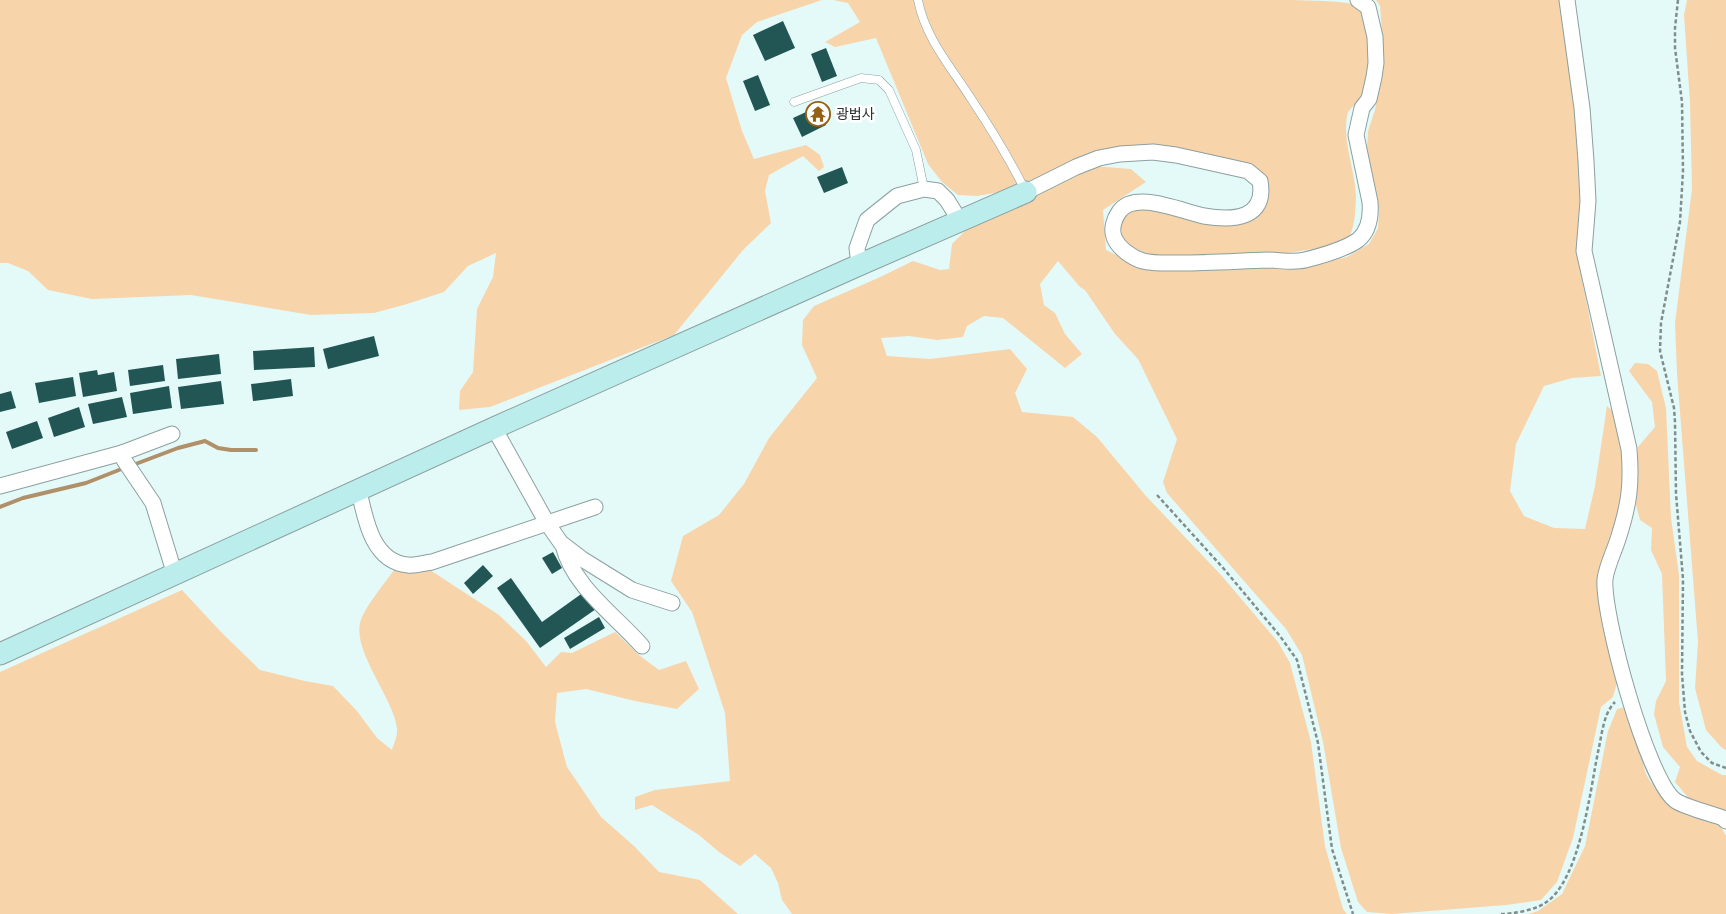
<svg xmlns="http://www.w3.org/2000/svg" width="1726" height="914" font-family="Manrope,'Noto Sans KR',sans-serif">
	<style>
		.green { fill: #f8d4ab }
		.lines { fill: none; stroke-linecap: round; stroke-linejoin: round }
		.stream { stroke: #b09069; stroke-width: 4 }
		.building { fill: #215654 }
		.lane-casing { stroke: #8ba09f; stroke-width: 9 }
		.street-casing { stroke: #8ba09f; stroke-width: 17 }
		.secondary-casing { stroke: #8ba09f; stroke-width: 23 }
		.path { stroke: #7f8e8d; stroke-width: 2.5; stroke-dasharray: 4 2.5; stroke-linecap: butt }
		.lane { stroke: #fff; stroke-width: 8 }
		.street { stroke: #fff; stroke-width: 15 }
		.secondary { stroke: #bbedec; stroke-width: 21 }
		.labels { text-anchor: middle; stroke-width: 5; stroke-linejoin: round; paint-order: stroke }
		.poi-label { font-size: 14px; fill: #283030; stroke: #fff; text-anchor: start }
	</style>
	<rect width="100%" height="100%" fill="#e4faf9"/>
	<!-- green -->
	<g class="green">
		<polygon points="0,0 822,0 757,22 742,35 726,78 742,131 754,159 806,145 820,155 824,167 819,171 803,156 769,175 765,191 771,223 743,250 674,335 490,407 459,410 460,391 473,372 477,309 493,277 496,253 468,266 444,292 407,304 374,313 311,315 191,295 92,299 48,290 28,271 8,263 0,263"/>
		<path d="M 833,0 L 1294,0 C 1311,1 1345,0 1358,6 C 1373,18 1371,74 1364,91 C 1362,99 1353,106 1348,112 C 1341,139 1355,169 1356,196 C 1356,202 1355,208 1355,215 C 1354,221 1353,231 1349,236 C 1333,256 1189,261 1161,257 C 1151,255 1138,251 1129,245 C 1121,239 1121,230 1121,221 L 1131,209 L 1259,213 L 1267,201 L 1268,186 L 1262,173 L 1248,163 L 1206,154 L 1144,147 L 1075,162 L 1005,191 L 977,196 L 958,195 L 942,182 L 928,164 L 876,38 L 835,47 L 825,42 L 860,22 L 848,3 Z"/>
		<polygon points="1376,0 1559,0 1576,112 1581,204 1578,259 1601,376 1572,378 1544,386 1516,444 1510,491 1524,516 1554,528 1585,529 1595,486 1607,406 1614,412 1623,453 1625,495 1599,568 1601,607 1617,683 1613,697 1601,707 1573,838 1557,882 1541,900 1506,905 1392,914 1367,912 1358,902 1341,848 1323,742 1302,655 1286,629 1167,493 1163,482 1177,439 1138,359 1115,334 1085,290 1080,287 1058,261 1040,284 1044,305 1055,313 1065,334 1082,354 1065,368 1003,318 984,316 967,326 963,337 937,340 909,336 881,338 887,356 930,359 1010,349 1027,369 1015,393 1022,412 1073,417 1097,437 1146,496 1221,575 1278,642 1290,663 1311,742 1325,846 1343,909 1347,914 792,914 782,900 778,883 771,868 755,854 740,866 719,852 699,835 652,805 635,810 635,797 655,790 730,781 725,713 692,612 671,581 683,536 719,515 744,484 769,438 817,378 802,345 803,320 814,306 878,278 913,261 940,270 949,269 952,244 970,226 1022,205 1058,183 1093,166 1131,169 1146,182 1103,210 1106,250 1137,265 1217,269 1305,267 1347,257 1369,244 1378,228 1379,211 1367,148 1368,131 1375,110 1384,59 1380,6"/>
		<polygon points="1687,0 1726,0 1726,750 1722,748 1706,730 1695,688 1698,642 1677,374 1675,323 1692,189 1690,103 1684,15"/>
		<polygon points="1635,363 1648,364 1657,371 1666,408 1671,518 1679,575 1679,702 1687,747 1697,761 1722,775 1726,775 1726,810 1708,808 1691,801 1675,782 1680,767 1663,747 1654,714 1656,701 1666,681 1662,574 1651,550 1652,528 1640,520 1636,505 1638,447 1655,427 1652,402 1629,371"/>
		<path d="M 394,570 L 430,570 L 499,615 L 527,642 L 546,667 L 561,652 L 572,653 L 615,632 L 639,655 L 659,670 L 686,661 L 699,689 L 677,709 L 635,701 L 586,689 L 557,693 L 555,722 L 567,767 L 601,817 L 634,846 L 659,872 L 700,880 L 738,914 L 0,914 L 0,672 L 182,590 L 221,632 L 260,670 L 305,681 L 333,686 L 357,711 L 377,738 L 392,750 C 394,744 398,735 397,728 C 393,696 348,647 362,617 C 369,602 384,584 394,570 Z"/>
		<path d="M 1625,707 C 1631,722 1636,738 1640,754 C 1643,761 1644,770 1647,776 C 1664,806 1688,816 1719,824 L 1726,836 L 1726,914 L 1528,914 L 1538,911 L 1562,894 L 1585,846 L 1608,731 L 1617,709 Z"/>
	</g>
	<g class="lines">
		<!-- stream -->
		<g class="stream">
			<polyline points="133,465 178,448 205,441 218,448 231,450 256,450"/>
			<polyline points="0,507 23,498 86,483 124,468"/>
		</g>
	</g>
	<!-- building -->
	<g class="building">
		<polygon points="783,21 795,48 765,61 753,35"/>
		<polygon points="826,48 837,76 822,82 811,54"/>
		<polygon points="758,75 770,105 755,111 743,81"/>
		<polygon points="817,107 826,125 802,137 793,118"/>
		<polygon points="842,167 848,183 824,193 817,177"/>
		<polygon points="374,336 379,356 328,369 323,349"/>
		<polygon points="314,347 315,367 254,370 253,351"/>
		<polygon points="219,354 221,374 178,379 176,359"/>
		<polygon points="163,365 165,381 130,386 128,370"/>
		<polygon points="97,370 98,375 114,372 117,391 83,397 79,373"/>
		<polygon points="73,377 76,396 39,403 35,383"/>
		<polygon points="291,379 293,396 253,401 251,384"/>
		<polygon points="221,381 224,404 181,409 178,387"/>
		<polygon points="169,386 172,408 133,414 130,393"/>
		<polygon points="11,391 16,408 0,412 0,394"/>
		<polygon points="122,397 127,417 93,424 88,404"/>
		<polygon points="79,407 85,427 54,437 48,418"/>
		<polygon points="37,421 43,438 12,449 6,432"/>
		<polygon points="553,552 562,568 552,574 542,558"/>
		<polygon points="483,565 493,576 473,594 464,583"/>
		<polygon points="511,578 542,622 584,592 596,609 540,648 497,588"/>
		<polygon points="599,617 605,628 570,649 564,638"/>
	</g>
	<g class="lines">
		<defs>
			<g id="lane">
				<path d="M 918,0 C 925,37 950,66 970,97 C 990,127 1009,158 1025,190"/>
				<polyline points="794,102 861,78 879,80 889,90 916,150 924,189"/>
			</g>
			<g id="street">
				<path d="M 1567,0 L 1582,108 L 1586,161 L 1588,201 L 1584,251 L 1629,449 C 1632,485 1629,505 1618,539 C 1614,552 1607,565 1605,579 C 1602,614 1648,783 1676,801 C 1685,807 1712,814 1723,818 L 1726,821"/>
				<path d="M 1026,192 L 1076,167 L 1099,158 L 1120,154 L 1153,152 L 1176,155 L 1248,171 L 1260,181 C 1267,219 1233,221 1204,216 C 1183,212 1134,189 1119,212 C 1114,219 1111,229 1114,237 C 1118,248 1132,258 1143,261 C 1154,264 1168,263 1180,263 C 1209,263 1238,261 1267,260 C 1279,260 1293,263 1305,260 C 1321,256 1344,250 1358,240 C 1369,231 1371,215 1370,202 L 1356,135 L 1362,108 L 1369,99 L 1374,77 L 1376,63 L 1375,37 L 1368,7 L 1358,0"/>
				<polyline points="859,265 857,248 867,220 897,196 924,189 938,191 947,200 960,221"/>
				<polyline points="494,428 547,523 561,543 582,559 632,590 672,603"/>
				<polyline points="122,453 124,460 153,503 175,575"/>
				<polyline points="0,486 122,453 172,434"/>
				<path d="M 359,491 C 365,518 372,562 408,565 C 415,566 424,563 432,562 L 595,507"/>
				<path d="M 563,545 C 573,587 615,615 642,646"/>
			</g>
			<polyline id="secondary" points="0,654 494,428 859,265 1026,192"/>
		</defs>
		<!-- lane casing -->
		<use href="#lane" class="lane-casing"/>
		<!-- street casing -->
		<use href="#street" class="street-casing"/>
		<!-- secondary casing -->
		<use href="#secondary" class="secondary-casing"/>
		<!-- path -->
		<g class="path">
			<polyline points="1678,0 1675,28 1675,48 1682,102 1683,171 1680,222 1661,323 1660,351 1674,408 1675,422 1676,494 1683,579 1682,674 1685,712 1690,731 1701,752 1712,763 1726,768"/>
			<polyline points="1157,495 1224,569 1280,636 1297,660 1318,743 1332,849 1353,914"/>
			<path d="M 1501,914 C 1513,914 1535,910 1545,903 C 1580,881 1590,791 1598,752 C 1602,735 1603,714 1615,702"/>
		</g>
		<!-- lane -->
		<use href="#lane" class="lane"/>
		<!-- street -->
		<use href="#street" class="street"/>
		<!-- secondary -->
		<use href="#secondary" class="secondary"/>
	</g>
	<!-- icons -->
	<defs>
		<symbol id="temple-ring" viewBox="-11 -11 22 22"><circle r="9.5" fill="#fff" stroke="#946114" stroke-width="1.5"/><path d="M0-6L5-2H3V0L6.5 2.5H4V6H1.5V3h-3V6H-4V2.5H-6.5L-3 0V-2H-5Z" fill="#946114"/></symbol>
	</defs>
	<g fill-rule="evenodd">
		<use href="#temple-ring" x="804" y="100" width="28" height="28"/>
	</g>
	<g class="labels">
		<!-- poi labels -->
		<g class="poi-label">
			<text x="836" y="119">광법사</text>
		</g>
	</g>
</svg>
